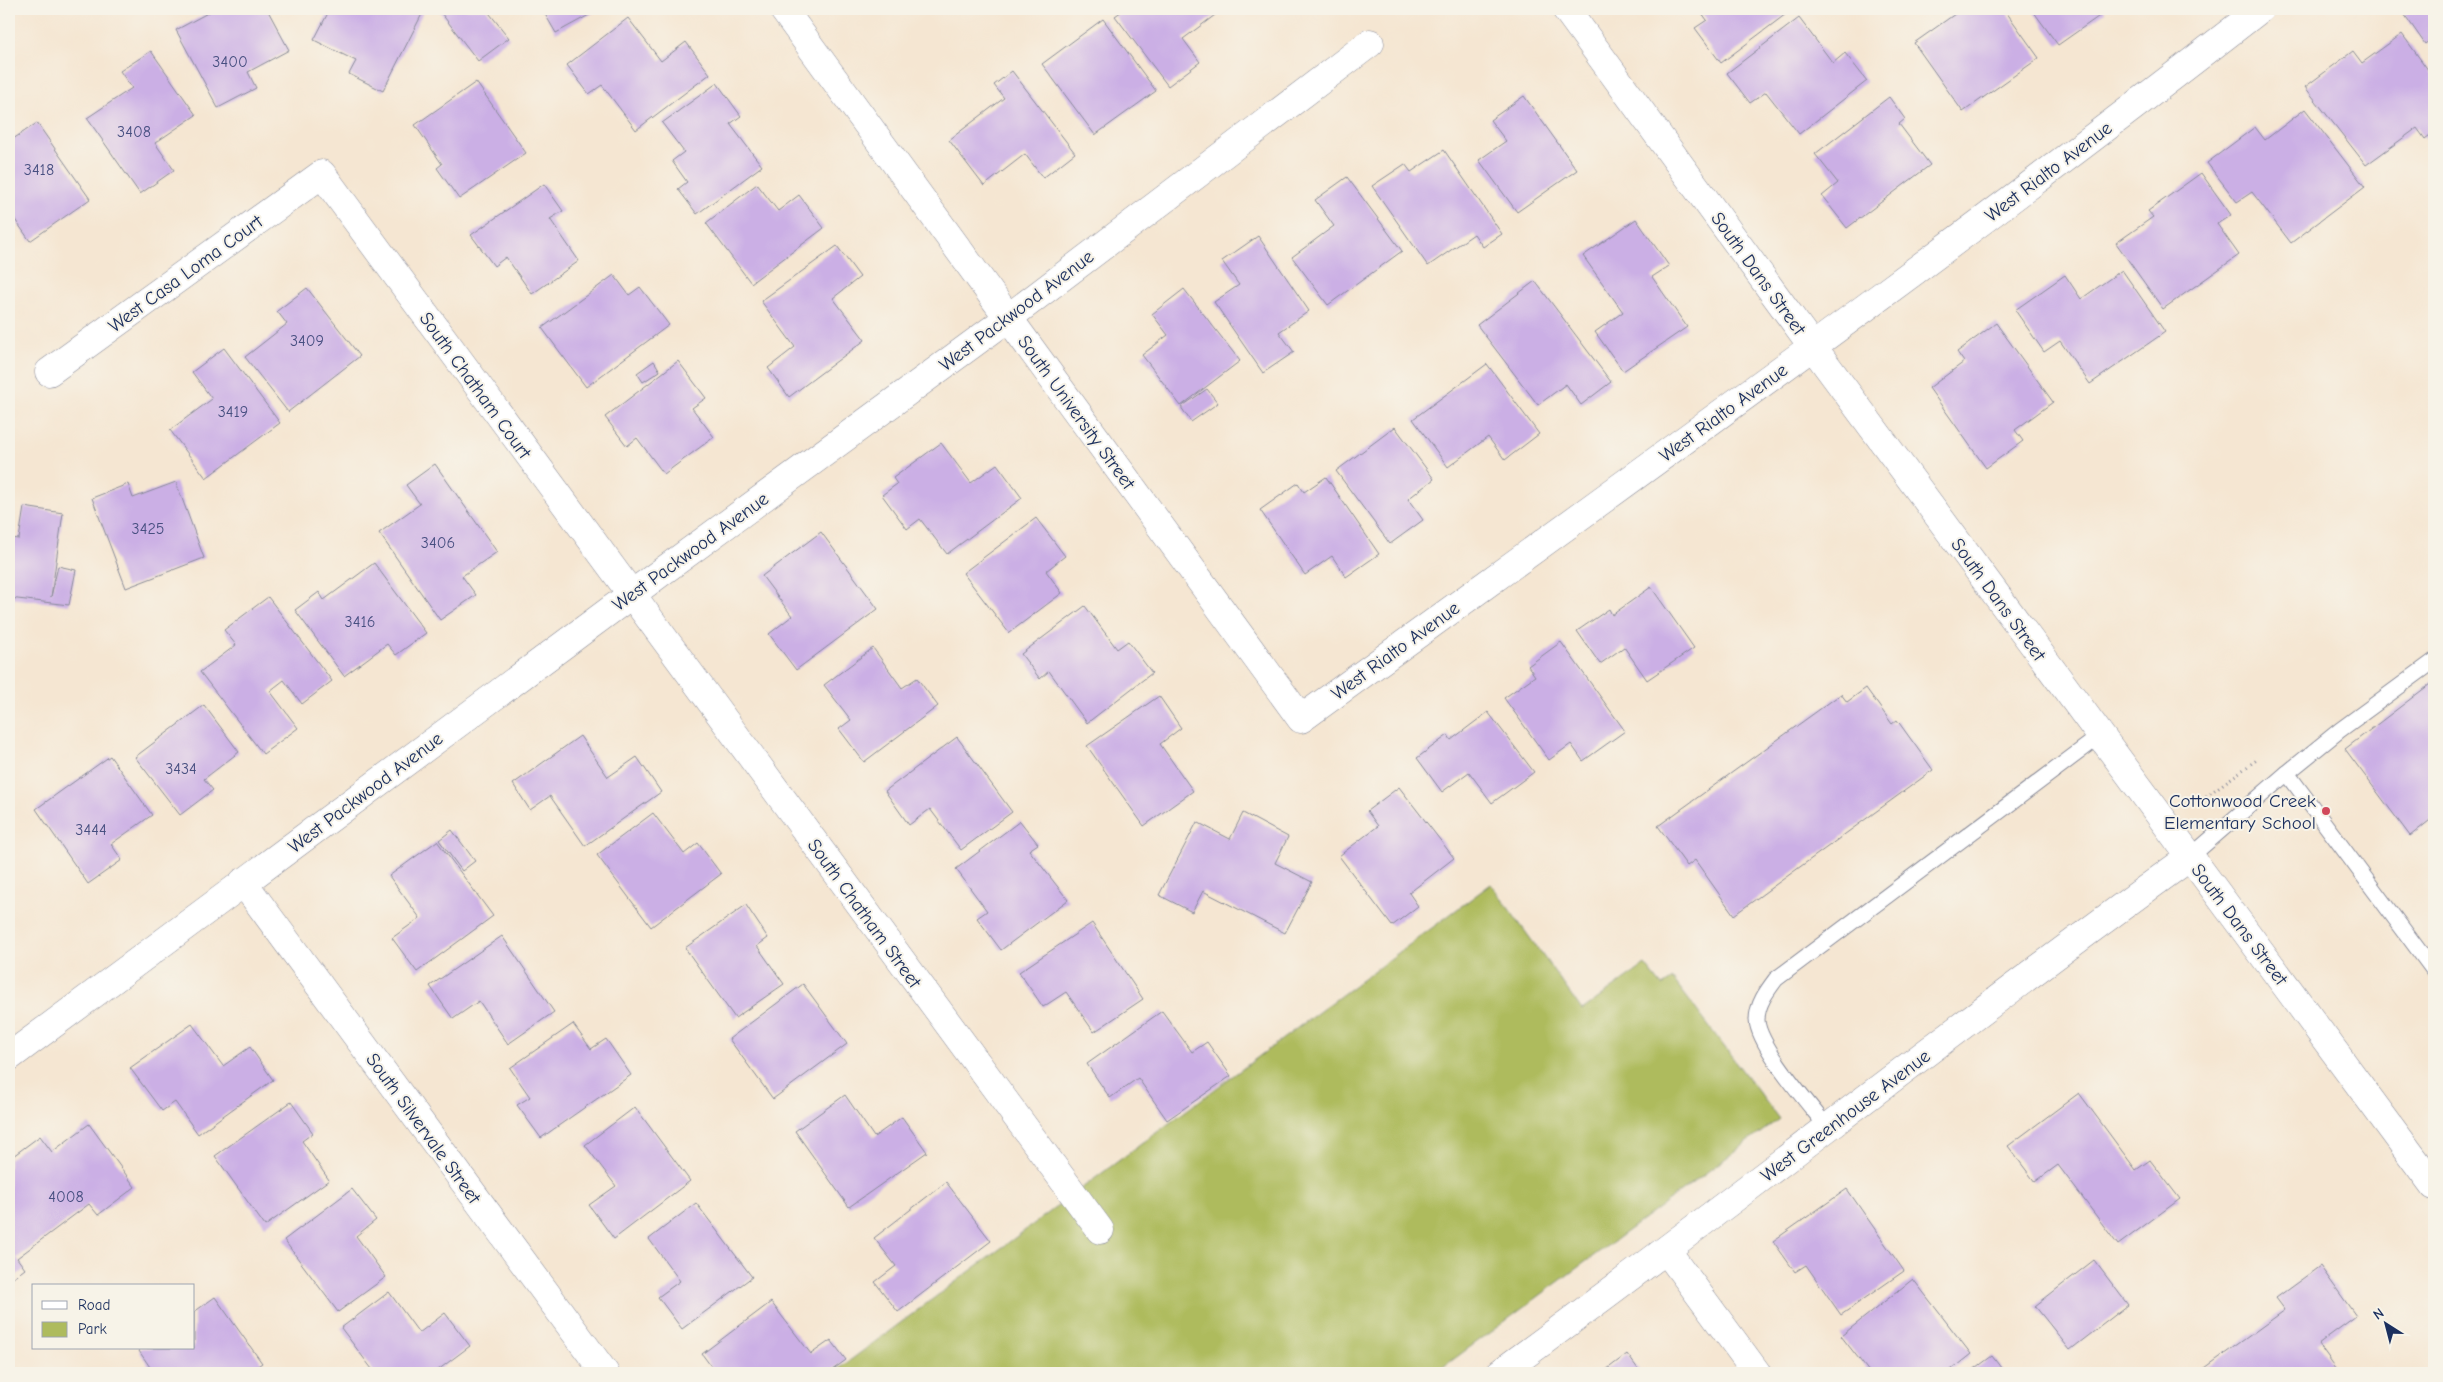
<svg xmlns="http://www.w3.org/2000/svg" width="2443" height="1382" font-family="'Comic Neue',sans-serif">
	<style>
		.green { fill: #aebb5d; stroke: #64755e }
		.building { fill: #cbafe5 }
		.lines { fill: none; stroke-linecap: round; stroke-linejoin: round }
		.lane-casing { stroke: #888a98; stroke-width: 17 }
		.street-casing { stroke: #888a98; stroke-width: 29 }
		.path { stroke: #888a98; stroke-width: 3; stroke-dasharray: 1 4; stroke-linecap: butt }
		.lane { stroke: #fff; stroke-width: 15 }
		.street { stroke: #fff; stroke-width: 28 }
		.poi-dot { fill: #d1495b; stroke: #f7f3e8; stroke-width: 2 }
		.labels { text-anchor: middle; stroke-width: 4; stroke-linejoin: round; paint-order: stroke }
		.number-label { font-size: 16px; fill: #474f80 }
		.street-label { font-size: 19px; fill: #1b2f5e; stroke: #f7f3e8 }
		.poi-label { font-size: 19px; fill: #1b2f5e; stroke: #f7f3e8; text-anchor: end }
	</style>
	<rect width="100%" height="100%" fill="#f7f3e8"/>
	<filter id="ink" filterUnits="userSpaceOnUse"><feTurbulence type="fractalNoise" baseFrequency=".02" numOctaves="2"/><feDisplacementMap in="SourceGraphic" scale="10" xChannelSelector="R" yChannelSelector="G"/><feConvolveMatrix kernelMatrix="1 2 1 2 8 2 1 2 1" color-interpolation-filters="sRGB"/></filter>
	<filter id="wash" filterUnits="userSpaceOnUse"><feTurbulence type="fractalNoise" baseFrequency=".0096" numOctaves="4" result="noise"/><feDisplacementMap in="SourceGraphic" scale="20" xChannelSelector="R" yChannelSelector="G"/><feGaussianBlur stdDeviation="1.12" result="paint"/><feColorMatrix in="noise" values="0 0 0 0 0 0 0 0 0 0 0 0 0 0 0 0 0 1.4 0 .05"/><feComposite in="paint" operator="in"/></filter>
	<g filter="url(#wash)">
		<rect width="100%" height="100%" fill="#f5e6d2"/>
		<!-- green -->
		<polygon class="green" points="1491,884 1582,1010 1645,965 1662,986 1673,979 1779,1119 1435,1373 833,1373"/>
		<g id="blocks">
			<!-- building -->
			<g class="building">
				<polygon points="215,9 267,9 289,50 248,72 256,88 218,108 176,30"/>
				<polygon points="330,9 417,9 423,12 383,91 349,74 356,61 314,40"/>
				<polygon points="438,9 486,9 509,38 478,61"/>
				<polygon points="542,9 600,9 556,33"/>
				<polygon points="1125,9 1223,9 1183,39 1200,62 1168,86 1115,16"/>
				<polygon points="1699,9 1782,9 1786,14 1721,63 1695,28 1707,20"/>
				<polygon points="1962,9 2004,9 2039,58 1963,112 1914,43"/>
				<polygon points="2036,9 2103,9 2105,12 2058,45 2033,11"/>
				<polygon points="2405,9 2434,9 2434,37 2425,44 2402,11"/>
				<polygon points="628,18 661,61 686,42 710,74 636,130 602,85 589,94 567,65"/>
				<polygon points="1799,18 1833,63 1845,53 1867,81 1799,134 1766,92 1750,103 1727,73"/>
				<polygon points="1103,19 1156,91 1095,135 1042,64"/>
				<polygon points="2402,34 2434,78 2434,132 2425,139 2417,128 2366,165 2305,87 2353,51 2362,63"/>
				<polygon points="151,51 196,115 155,143 174,170 140,194 87,118 132,88 120,71"/>
				<polygon points="1012,71 1075,153 1043,178 1025,154 984,186 949,140 1004,98 994,85"/>
				<polygon points="476,82 526,153 459,199 437,168 442,164 415,125"/>
				<polygon points="717,83 741,116 730,124 762,166 697,214 678,189 687,182 672,161 684,152 662,123"/>
				<polygon points="1524,96 1577,170 1517,212 1479,160 1506,141 1490,120"/>
				<polygon points="1889,97 1905,119 1899,124 1930,165 1847,228 1822,196 1838,183 1815,154"/>
				<polygon points="2305,109 2365,187 2291,243 2252,192 2237,202 2207,163 2255,127 2265,140"/>
				<polygon points="37,123 90,199 30,241 9,211 9,134 13,139"/>
				<polygon points="1444,150 1502,234 1483,247 1474,234 1428,266 1372,186 1405,164 1411,172"/>
				<polygon points="2201,173 2231,215 2217,224 2239,255 2163,309 2116,243 2153,217 2148,211"/>
				<polygon points="1347,177 1402,251 1328,305 1292,257 1334,226 1315,200"/>
				<polygon points="544,184 563,211 550,219 579,261 532,294 506,257 494,266 471,235"/>
				<polygon points="757,184 778,211 799,195 824,228 751,283 706,223"/>
				<polygon points="1636,219 1669,266 1652,277 1687,327 1623,371 1595,332 1623,312 1583,256"/>
				<polygon points="1258,236 1309,311 1279,332 1294,352 1263,373 1214,302 1239,285 1222,261"/>
				<polygon points="837,246 860,277 833,298 865,340 789,397 768,368 795,347 761,301"/>
				<polygon points="2122,270 2165,332 2090,384 2060,341 2044,352 2015,310 2065,275 2081,299"/>
				<polygon points="614,275 629,295 640,287 669,325 586,387 542,328"/>
				<polygon points="1535,281 1611,382 1581,405 1566,384 1538,405 1477,325"/>
				<polygon points="307,288 360,356 288,412 245,357 287,324 277,311"/>
				<polygon points="1184,289 1240,361 1181,406 1142,355 1168,335 1152,314"/>
				<polygon points="1996,323 2053,402 2015,430 2023,441 1986,468 1929,388 1964,362 1957,352"/>
				<polygon points="224,348 280,423 206,478 170,430 212,399 192,372"/>
				<polygon points="654,361 660,371 643,382 637,373"/>
				<polygon points="678,361 706,398 692,408 714,437 664,474 637,438 627,446 605,417"/>
				<polygon points="1487,364 1539,434 1505,460 1488,437 1448,467 1413,419"/>
				<polygon points="1207,389 1218,403 1191,422 1181,407"/>
				<polygon points="1395,427 1434,479 1408,499 1423,520 1390,544 1336,471"/>
				<polygon points="941,443 971,483 997,464 1022,498 947,554 920,519 907,529 882,495 897,484 893,478"/>
				<polygon points="435,464 497,552 462,576 476,595 440,620 379,533 420,504 406,485"/>
				<polygon points="1326,477 1379,554 1346,577 1332,556 1305,575 1260,510 1298,483 1304,492"/>
				<polygon points="176,482 204,558 126,588 92,498 128,484 133,498"/>
				<polygon points="24,507 63,513 51,597 58,566 76,570 69,605 9,598 9,538 19,539"/>
				<polygon points="1036,518 1065,556 1046,571 1062,593 1009,633 963,573"/>
				<polygon points="821,532 878,609 796,670 769,634 792,616 762,576"/>
				<polygon points="374,563 426,633 396,655 387,644 344,676 295,610 319,592 324,600"/>
				<polygon points="1651,587 1694,648 1647,680 1624,647 1600,664 1577,631 1609,609 1612,615"/>
				<polygon points="268,597 332,681 302,704 284,680 270,691 298,728 263,754 200,672 236,645 224,630"/>
				<polygon points="1085,606 1117,649 1128,641 1152,673 1087,723 1049,671 1040,679 1021,654"/>
				<polygon points="1561,642 1625,731 1583,761 1571,744 1549,760 1504,698 1535,676 1528,666"/>
				<polygon points="873,648 902,688 917,678 938,706 864,762 839,729 851,720 824,685"/>
				<polygon points="2434,681 2434,817 2410,836 2345,749"/>
				<polygon points="1866,688 1892,724 1897,720 1933,770 1734,915 1695,860 1687,866 1658,826 1841,694 1847,702"/>
				<polygon points="1159,696 1181,728 1160,744 1193,791 1144,826 1087,746"/>
				<polygon points="204,705 239,752 204,779 213,790 180,815 135,757"/>
				<polygon points="1488,712 1534,772 1492,803 1469,772 1442,792 1417,758 1448,735 1451,740"/>
				<polygon points="580,736 608,777 637,757 661,792 585,846 550,796 530,810 513,784"/>
				<polygon points="957,737 1012,812 961,850 930,809 909,825 885,791"/>
				<polygon points="110,756 152,815 111,844 122,860 88,884 36,809"/>
				<polygon points="1399,787 1454,858 1409,893 1418,906 1392,926 1339,856 1378,826 1367,811"/>
				<polygon points="653,813 684,854 698,843 721,874 651,927 597,855"/>
				<polygon points="1243,813 1288,837 1275,863 1312,882 1285,933 1203,891 1192,912 1159,895 1197,822 1230,839"/>
				<polygon points="1020,821 1038,844 1029,850 1068,900 1001,950 977,918 987,911 956,869"/>
				<polygon points="452,830 475,861 462,871 439,840"/>
				<polygon points="437,841 493,916 417,972 392,938 420,918 389,876"/>
				<polygon points="746,905 768,938 757,946 784,984 735,1018 685,948"/>
				<polygon points="1092,923 1143,999 1094,1032 1066,992 1043,1007 1019,972"/>
				<polygon points="502,936 554,1012 508,1044 479,1001 453,1019 430,986"/>
				<polygon points="803,984 847,1044 773,1099 729,1039"/>
				<polygon points="1162,1011 1192,1052 1207,1042 1231,1076 1167,1120 1138,1078 1110,1098 1087,1064"/>
				<polygon points="192,1024 223,1066 250,1047 273,1080 198,1134 175,1102 162,1111 130,1068"/>
				<polygon points="573,1024 591,1049 606,1039 631,1075 541,1138 517,1105 530,1097 510,1068"/>
				<polygon points="2079,1093 2136,1170 2150,1160 2180,1199 2118,1245 2058,1165 2035,1182 2008,1146"/>
				<polygon points="845,1095 874,1137 902,1117 927,1152 849,1207 795,1131"/>
				<polygon points="291,1102 313,1133 302,1141 329,1180 265,1226 215,1156"/>
				<polygon points="635,1107 690,1181 614,1239 589,1205 616,1186 585,1145"/>
				<polygon points="89,1124 135,1187 98,1215 89,1204 17,1258 25,1269 9,1281 9,1159 40,1136 52,1152"/>
				<polygon points="946,1182 991,1241 898,1312 875,1282 896,1266 874,1238"/>
				<polygon points="352,1189 376,1220 356,1236 386,1277 338,1312 284,1240"/>
				<polygon points="1847,1189 1904,1271 1841,1315 1806,1265 1795,1272 1773,1241"/>
				<polygon points="696,1203 752,1277 682,1329 658,1297 680,1281 649,1239"/>
				<polygon points="2094,1260 2128,1305 2070,1350 2035,1306"/>
				<polygon points="2320,1266 2356,1316 2318,1344 2339,1373 2198,1373 2285,1310 2276,1298"/>
				<polygon points="1913,1279 1971,1354 1947,1373 1870,1373 1841,1336"/>
				<polygon points="389,1292 419,1333 445,1313 470,1346 434,1373 375,1373 341,1328"/>
				<polygon points="215,1297 262,1363 248,1373 154,1373 139,1351 142,1348 194,1348 194,1312"/>
				<polygon points="771,1302 811,1354 831,1340 846,1360 828,1373 716,1373 702,1354"/>
				<polygon points="1627,1354 1641,1373 1602,1373"/>
				<polygon points="1992,1356 2005,1373 1969,1373"/>
			</g>
		</g>
	</g>
	<g filter="url(#ink)">
		<use href="#blocks" fill-opacity="0" stroke="#888a98" stroke-width="1"/>
		<g class="lines">
			<defs>
				<g id="lane">
					<polyline points="2287,773 2340,730 2434,661"/>
					<polyline points="2190,857 2287,773 2434,971"/>
					<path d="M 1827,1127 C 1810,1105 1758,1046 1757,1020 C 1757,1004 1767,991 1776,979 L 2100,736"/>
				</g>
				<g id="street">
					<path d="M 783,9 L 1301,719 C 1622,485 1946,254 2260,9"/>
					<polyline points="1566,9 1813,347 2434,1186"/>
					<polyline points="49,372 322,174 1100,1230"/>
					<polyline points="243,882 605,1373"/>
					<polyline points="9,1057 663,571 1008,318 1370,43"/>
					<polyline points="1667,1251 1757,1373"/>
					<path d="M 1500,1373 C 1732,1204 1957,1025 2190,857"/>
				</g>
			</defs>
			<!-- lane casing -->
			<use href="#lane" class="lane-casing"/>
			<!-- street casing -->
			<use href="#street" class="street-casing"/>
			<!-- path -->
			<polyline class="path" points="2202,799 2258,759"/>
			<!-- lane -->
			<use href="#lane" class="lane"/>
			<!-- street -->
			<use href="#street" class="street"/>
		</g>
	</g>
	<!-- markers -->
	<circle class="poi-dot" cx="2326" cy="811" r="5"/>
	<g class="labels">
		<!-- number labels -->
		<g class="number-label">
			<text x="230" y="67">3400</text>
			<text x="134" y="137">3408</text>
			<text x="39" y="175">3418</text>
			<text x="307" y="346">3409</text>
			<text x="233" y="417">3419</text>
			<text x="148" y="534">3425</text>
			<text x="438" y="548">3406</text>
			<text x="360" y="627">3416</text>
			<text x="181" y="774">3434</text>
			<text x="91" y="835">3444</text>
			<text x="66" y="1202">4008</text>
		</g>
		<!-- street labels -->
		<g class="street-label">
			<text transform="translate(2048 171) rotate(-37)" y="7">West Rialto Avenue</text>
			<text transform="translate(185 273) rotate(-36)" y="7">West Casa Loma Court</text>
			<text transform="translate(1759 273) rotate(54)" y="7">South Dans Street</text>
			<text transform="translate(1016 310) rotate(-37)" y="7">West Packwood Avenue</text>
			<text transform="translate(476 385) rotate(54)" y="7">South Chatham Court</text>
			<text transform="translate(1077 412) rotate(54)" y="7">South University Street</text>
			<text transform="translate(1723 412) rotate(-36)" y="7">West Rialto Avenue</text>
			<text transform="translate(690 551) rotate(-36)" y="7">West Packwood Avenue</text>
			<text transform="translate(1999 599) rotate(54)" y="7">South Dans Street</text>
			<text transform="translate(1395 650) rotate(-36)" y="7">West Rialto Avenue</text>
			<text transform="translate(365 792) rotate(-37)" y="7">West Packwood Avenue</text>
			<text transform="translate(865 913) rotate(54)" y="7">South Chatham Street</text>
			<text transform="translate(2240 924) rotate(53)" y="7">South Dans Street</text>
			<text transform="translate(1845 1115) rotate(-37)" y="7">West Greenhouse Avenue</text>
			<text transform="translate(424 1128) rotate(54)" y="7">South Silvervale Street</text>
		</g>
		<!-- poi labels -->
		<g class="poi-label">
			<text x="2316" y="807">Cottonwood Creek<tspan x="2316" dy="22">Elementary School</tspan></text>
		</g>
	</g>
	<!-- margin -->
	<rect width="2443" height="1382" fill="none" stroke="#f7f3e8" stroke-width="30"/>
	<!-- legend -->
	<rect x="32" y="1284" width="162" height="65" fill="#f7f3e8" stroke="#9fa5b1"/>
	<rect x="42" y="1301" width="25" height="8" fill="#ffffff" stroke="#9fa5b1"/>
	<text x="78" y="1310" font-size="15" fill="#1b2f5e">Road</text>
	<rect x="42" y="1322" width="25" height="15" fill="#aebb5d" stroke="#9fa5b1"/>
	<text x="78" y="1334" font-size="15" fill="#1b2f5e">Park</text>
	<!-- north arrow -->
	<g transform="translate(2386 1324) rotate(324)" stroke="#f7f3e8" stroke-width="4" paint-order="stroke">
	<path d="M0-4L9 19L0 12L-9 19Z" fill="#1b2f5e"/>
	<text y="-8" font-size="14" font-weight="bold" text-anchor="middle" fill="#1b2f5e">N</text>
	</g>
</svg>
